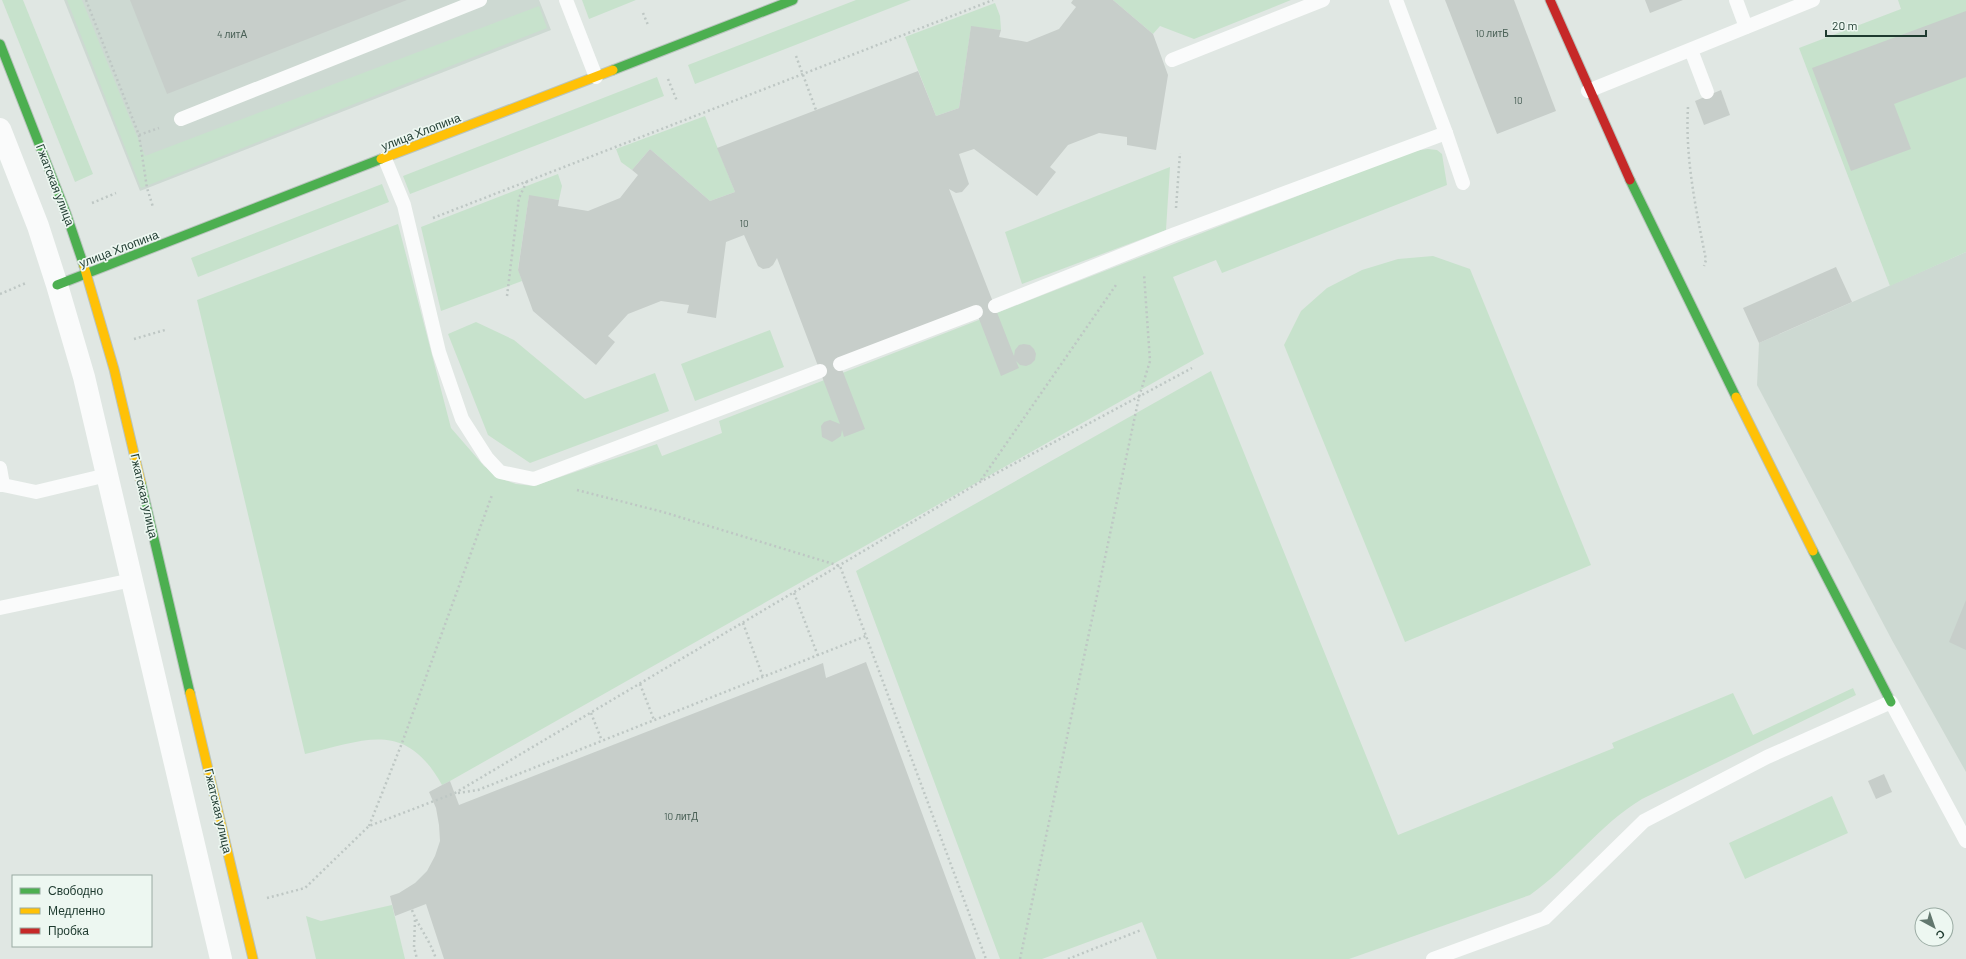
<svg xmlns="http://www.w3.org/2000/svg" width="1966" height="959" font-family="Barlow,sans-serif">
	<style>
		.built { fill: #cdd9d2 }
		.green { fill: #c7e2cc }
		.building { fill: #c7ceca }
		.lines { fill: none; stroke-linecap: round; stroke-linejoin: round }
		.fast-casing { stroke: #b9c4be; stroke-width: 11 }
		.slow-casing { stroke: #b9c4be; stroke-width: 11 }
		.jam-casing { stroke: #b9c4be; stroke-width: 11 }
		.path { stroke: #bec7c4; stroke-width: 2.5; stroke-dasharray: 2 3; stroke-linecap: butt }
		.lane { stroke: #fafbfb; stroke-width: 14 }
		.street { stroke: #fafbfb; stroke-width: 22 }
		.fast { stroke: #4caf50; stroke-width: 9 }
		.slow { stroke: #ffc107; stroke-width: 9 }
		.jam { stroke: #c62828; stroke-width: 9 }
		.labels { text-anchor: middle; stroke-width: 3.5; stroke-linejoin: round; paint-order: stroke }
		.number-label { font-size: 10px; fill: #496056 }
		.street-label { font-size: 12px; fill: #1e3a2f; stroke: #edf7f1 }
	</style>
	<rect width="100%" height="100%" fill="#e0e7e3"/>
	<!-- built -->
	<g class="built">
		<polygon points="64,0 539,0 551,30 140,191"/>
		<polygon points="1966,252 1966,772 1893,642 1757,385 1759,343"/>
	</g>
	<!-- green -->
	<g class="green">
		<polygon points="2,0 23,0 93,174 75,182"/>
		<polygon points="67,0 82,0 145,156 539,6 547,28 141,188"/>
		<polygon points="582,0 636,0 589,19"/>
		<polygon points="856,0 911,0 695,84 688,65"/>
		<polygon points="1113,0 1291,0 1194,39 1160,26 1153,34"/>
		<polygon points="1898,0 1966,0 1966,252 1890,286 1799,48 1901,9"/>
		<polygon points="995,3 1000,16 1001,30 971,27 959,108 936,116 905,37"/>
		<polygon points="657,77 664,96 410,194 403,176"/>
		<polygon points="705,116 735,192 710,201 650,149 632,170 621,162 616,149"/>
		<path d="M 1428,149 L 1437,150 L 1442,154 L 1447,185 L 1222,273 L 1216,260 L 1173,277 L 1204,354 L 450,781 L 442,785 C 405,719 366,740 305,754 L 197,300 L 398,224 L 451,428 L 484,466 L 502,479 L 516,484 L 534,486 L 657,444 L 662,456 L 722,433 L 719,421 L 1413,151 Z"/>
		<polygon points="1170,167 1166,230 1022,284 1005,232"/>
		<polygon points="558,174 562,186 559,200 529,196 518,269 522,281 441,311 421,227"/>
		<polygon points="382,184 389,202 198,277 191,258"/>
		<polygon points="1433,256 1470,269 1591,565 1405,642 1284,345 1301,311 1327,288 1362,270 1398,259"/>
		<polygon points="476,322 514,340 585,399 655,373 669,411 530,463 488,435 448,334"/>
		<polygon points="770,330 784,367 695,401 681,364"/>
		<path d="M 1211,371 L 1398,835 L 1614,748 L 1612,743 L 1733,693 L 1753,735 L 1853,688 L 1856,695 L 1642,799 C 1600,824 1570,867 1530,895 L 1349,959 L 1157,959 L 1142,922 L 1042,959 L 1000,959 L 856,571 Z"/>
		<polygon points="1832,796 1848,833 1745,879 1729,843"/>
		<polygon points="392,905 405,959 316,959 306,916 321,921"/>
	</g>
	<!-- building -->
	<g class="building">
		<polygon points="130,0 407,0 167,94"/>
		<polygon points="1073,0 1113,0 1153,34 1168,75 1156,150 1127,145 1127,137 1099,133 1068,145 1050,167 1056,172 1037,196 974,149 959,154 969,184 962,192 956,193 949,189 1014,356 1015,350 1019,345 1024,344 1030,345 1034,349 1036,354 1035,360 1031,364 1026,366 1020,365 1016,361 1019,368 1001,376 974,306 840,364 865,429 844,437 842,430 841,436 832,442 822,437 821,426 824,422 830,420 840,424 777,258 773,265 769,268 763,269 758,266 744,235 726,242 716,318 687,313 689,305 661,301 628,314 608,336 615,342 596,365 533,311 518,270 529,195 559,200 558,206 588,211 620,198 638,175 632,170 650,149 710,201 735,192 717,148 918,71 936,116 959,108 971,26 1001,30 999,37 1027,42 1059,29 1076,7 1071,3"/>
		<polygon points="1445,0 1514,0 1556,111 1497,134"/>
		<polygon points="1645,0 1683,0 1650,13"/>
		<polygon points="1966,11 1966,77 1894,104 1911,149 1851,171 1812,68"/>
		<polygon points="1721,90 1730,115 1704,125 1695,101"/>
		<polygon points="1836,267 1852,302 1759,343 1743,308"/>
		<polygon points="1966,600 1966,650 1949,642"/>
		<polygon points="866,662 976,959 444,959 426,904 395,916 390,896 399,893 415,883 427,871 435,856 440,841 439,825 436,808 429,792 442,785 450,781 459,805 823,663 826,678"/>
		<polygon points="1884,774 1892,792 1876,799 1868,781"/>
	</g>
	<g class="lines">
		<defs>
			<g id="fast">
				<polyline points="0,44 66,213 84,266"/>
				<polyline points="613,70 793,0"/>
				<polyline points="1630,180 1736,397"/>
				<polyline points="57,285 381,159"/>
				<polyline points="141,483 190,693"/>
				<polyline points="1813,551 1891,702"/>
			</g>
			<g id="slow">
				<polyline points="381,159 613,70"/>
				<polyline points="84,266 114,369 141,483"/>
				<polyline points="1736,397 1813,551"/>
				<polyline points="190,693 253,959"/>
			</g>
			<polyline id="jam" points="1550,0 1630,180"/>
		</defs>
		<!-- fast casing -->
		<use href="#fast" class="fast-casing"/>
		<!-- slow casing -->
		<use href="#slow" class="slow-casing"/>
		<!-- jam casing -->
		<use href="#jam" class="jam-casing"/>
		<!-- path -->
		<g class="path">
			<polyline points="86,0 139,135 147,188 153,207"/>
			<polyline points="643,13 648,25"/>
			<polyline points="796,56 816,110"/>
			<polyline points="668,79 677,101"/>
			<path d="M 1688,107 C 1685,159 1696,209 1706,260 L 1704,266"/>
			<polyline points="139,135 159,128"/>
			<polyline points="92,203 116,193"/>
			<polyline points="1176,208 1180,153"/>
			<polyline points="433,218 993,0"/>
			<polyline points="0,294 26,283"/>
			<polyline points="507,296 519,198 527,181"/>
			<polyline points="134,339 165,330"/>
			<polyline points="981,480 1116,285"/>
			<polyline points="577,490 663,512 840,566 986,959"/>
			<polyline points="794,593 818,656"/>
			<polyline points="743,623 763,677"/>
			<polyline points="640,684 654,720"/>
			<polyline points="591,713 602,741"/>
			<polyline points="458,793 478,790 866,636"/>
			<polyline points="369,826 402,743 492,495"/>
			<polyline points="267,898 305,888 369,826 455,793 980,482 1192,368"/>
			<path d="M 412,910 C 419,928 430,940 436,959"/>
			<polyline points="415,920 414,947 417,959"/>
			<polyline points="1020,959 1139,397 1150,361 1144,274"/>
			<polyline points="1068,959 1141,930"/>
		</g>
		<!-- lane -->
		<g class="lane">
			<polyline points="566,0 596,77"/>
			<polyline points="1396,0 1446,133 1463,183"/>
			<polyline points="1736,0 1746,27"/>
			<polyline points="1691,50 1707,92"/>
			<polyline points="1172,60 1323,0"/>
			<polyline points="1588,91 1813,0"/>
			<polyline points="181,119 480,0"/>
			<polyline points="385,159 404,205 439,352 462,419 487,458 500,472 534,479 820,371"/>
			<polyline points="995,306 1175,234 1446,133"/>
			<polyline points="840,364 976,312"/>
			<polyline points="0,468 3,485 0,485"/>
			<polyline points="3,485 36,492 107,475"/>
			<polyline points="0,608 132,580"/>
			<polyline points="1433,959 1545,918 1644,821 1767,757 1891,702 1966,841"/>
		</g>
		<!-- street -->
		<polyline class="street" points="0,129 38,226 57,285 84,377 221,959"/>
		<!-- fast -->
		<use href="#fast" class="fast"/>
		<!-- slow -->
		<use href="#slow" class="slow"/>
		<!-- jam -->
		<use href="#jam" class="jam"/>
	</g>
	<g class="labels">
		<!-- number labels -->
		<g class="number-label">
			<text x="1492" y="37">10 литБ</text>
			<text x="232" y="38">4 литА</text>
			<text x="1518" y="104">10</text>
			<text x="744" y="227">10</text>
			<text x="681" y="820">10 литД</text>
		</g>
		<!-- street labels -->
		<g class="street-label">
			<text transform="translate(421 132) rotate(-21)" y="4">улица Хлопина</text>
			<text transform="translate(55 185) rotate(69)" y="4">Гжатская улица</text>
			<text transform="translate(119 249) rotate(-21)" y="4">улица Хлопина</text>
			<text transform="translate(144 496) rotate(77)" y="4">Гжатская улица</text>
			<text transform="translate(218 811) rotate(77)" y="4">Гжатская улица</text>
		</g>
	</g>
	<!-- legend -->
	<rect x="12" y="875" width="140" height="72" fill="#edf7f1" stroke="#9aaba3"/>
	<rect x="20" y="888" width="20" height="6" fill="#4caf50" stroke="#9aaba3"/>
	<text x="48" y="895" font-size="12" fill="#1e3a2f">Свободно</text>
	<rect x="20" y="908" width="20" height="6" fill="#ffc107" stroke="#9aaba3"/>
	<text x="48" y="915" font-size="12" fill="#1e3a2f">Медленно</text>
	<rect x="20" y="928" width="20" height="6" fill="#c62828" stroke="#9aaba3"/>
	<text x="48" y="935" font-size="12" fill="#1e3a2f">Пробка</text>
	<!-- north arrow -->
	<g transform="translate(1934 927) rotate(140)"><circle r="19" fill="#edf7f1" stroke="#9aaba3"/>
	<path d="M0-3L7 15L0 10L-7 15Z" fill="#62776e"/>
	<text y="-6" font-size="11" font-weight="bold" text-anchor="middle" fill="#1e3a2f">С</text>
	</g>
	<!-- scale -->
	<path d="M1826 30v6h100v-6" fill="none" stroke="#1e3a2f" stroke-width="2"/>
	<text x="1832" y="30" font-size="12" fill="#1e3a2f" stroke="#edf7f1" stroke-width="3" paint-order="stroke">20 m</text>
</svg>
